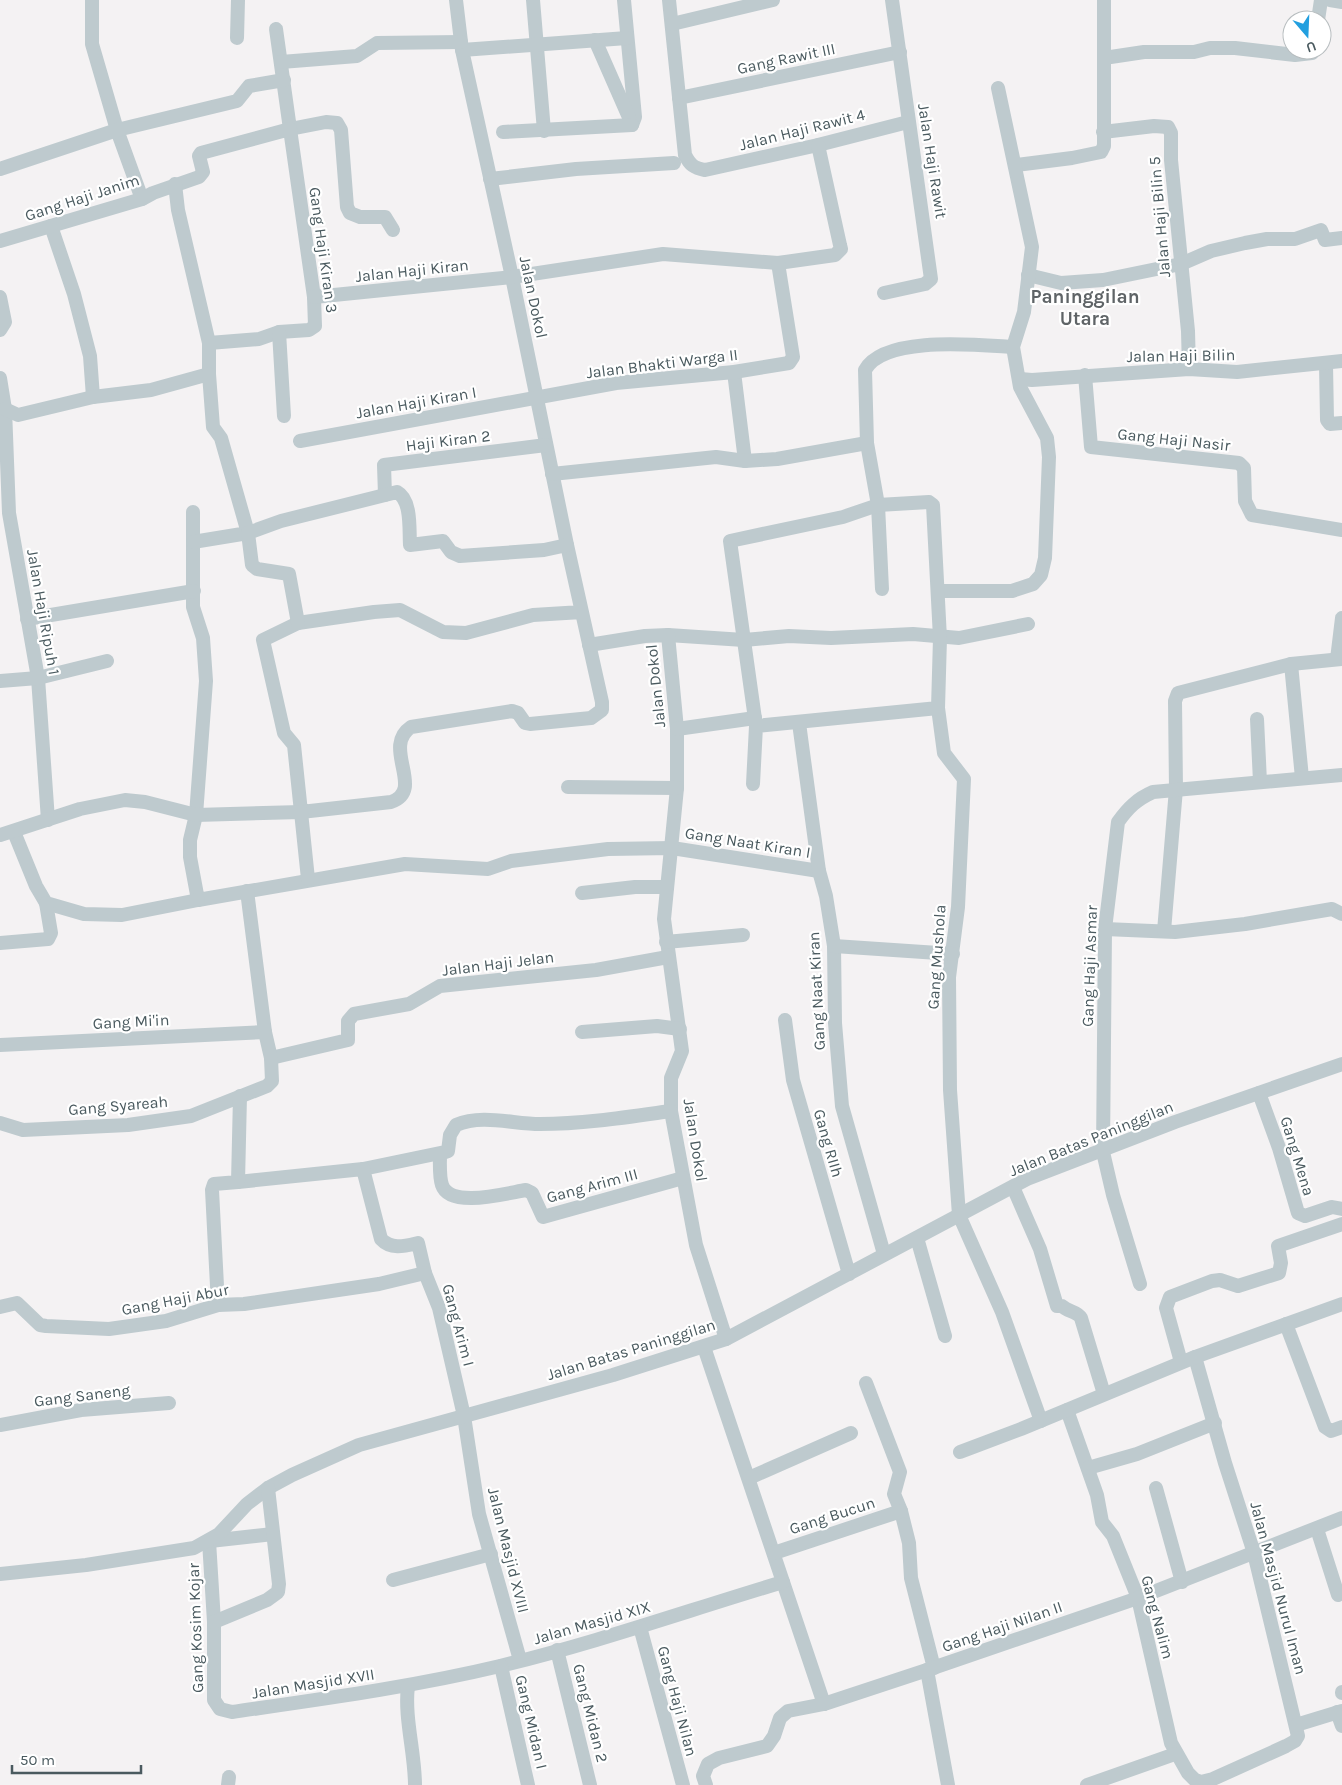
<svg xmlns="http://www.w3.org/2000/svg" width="1342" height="1785" font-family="Karla,sans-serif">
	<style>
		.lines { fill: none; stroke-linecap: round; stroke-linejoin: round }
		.street { stroke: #becace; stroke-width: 14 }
		.labels { text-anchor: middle; stroke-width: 4.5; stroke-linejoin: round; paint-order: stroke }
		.street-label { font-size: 16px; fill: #4a5a5f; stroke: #fff }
		.quarter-label { font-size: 19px; font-weight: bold; fill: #5f6467; stroke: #fff }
	</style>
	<rect width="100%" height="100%" fill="#f4f2f3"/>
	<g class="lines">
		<!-- street -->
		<g class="street">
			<polyline points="92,0 92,44 117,130 142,199"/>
			<path d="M 456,0 L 462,50 L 512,277 L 567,545 L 602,702 L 602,710 L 591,718 L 530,724 L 525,723 L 518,713 L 512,711 L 411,727 C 381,747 426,790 391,802 L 301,812 L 294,745 L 284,733 L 263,640 L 298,623 L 374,612 L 400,610 L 443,632 L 466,633 L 533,615 L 582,612"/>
			<polyline points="533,0 544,131"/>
			<polyline points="624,0 635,117 632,125"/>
			<path d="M 669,0 L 685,155 C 690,165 694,168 705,170 L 818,145 L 908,122"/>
			<polyline points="1330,0 1342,2"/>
			<polyline points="1318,20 1321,0"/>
			<polyline points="672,24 773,0"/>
			<polyline points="276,29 290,129 326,122 337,123 341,130 347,207 350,213 360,217 385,217 393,230"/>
			<polyline points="237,38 238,0"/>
			<polyline points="595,40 631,122"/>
			<polyline points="462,50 627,38"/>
			<polyline points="1104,58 1144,52 1194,52 1210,48 1235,48 1295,55 1312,53 1313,50"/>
			<polyline points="281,62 357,56 377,43 461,42"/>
			<polyline points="679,98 900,52"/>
			<polyline points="503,132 632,125"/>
			<polyline points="1103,132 1154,126 1168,127 1171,133 1171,160 1188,331 1189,369"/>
			<polyline points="1016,165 1072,158 1101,152 1104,146 1104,0"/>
			<polyline points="0,169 117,130 237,101 249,86 284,80"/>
			<polyline points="490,179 576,169 674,163"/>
			<polyline points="51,226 74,294 90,356 93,397"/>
			<polyline points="0,241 142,199 153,193 199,177 203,172 199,156 201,153 290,129 314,297 315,326 309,330 279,332 259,339 209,343"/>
			<polyline points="1028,275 1061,283 1103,280 1181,264 1211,251 1245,243 1267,239 1295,239 1321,230 1325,240 1342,238"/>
			<polyline points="884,293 925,284 931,279 892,0"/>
			<polyline points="0,297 5,322 0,330"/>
			<polyline points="314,297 512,277 663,254 778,263 835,255 841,249 840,245 818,145"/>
			<polyline points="279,332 284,416"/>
			<polyline points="1326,364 1327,420 1330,424 1342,423"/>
			<polyline points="734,372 745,461"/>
			<polyline points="1085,375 1091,447 1239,463 1244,468 1245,501 1252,515 1342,530"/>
			<polyline points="0,378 5,409 9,513 38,678 48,820"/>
			<polyline points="1020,379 1032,380 1189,369 1237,372 1342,361"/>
			<polyline points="5,409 18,415 93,397 151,390 209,374 209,343 178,210 175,184"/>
			<polyline points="300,441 616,383 734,372 789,363 793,357 778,263"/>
			<polyline points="552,474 716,457 745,461 777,459 867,443"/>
			<polyline points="385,495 384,465 546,445"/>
			<polyline points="193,512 193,607 203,638 206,681 196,815 190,840 190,857 198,900 405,864 488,869 511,861 608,849 672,848 819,871"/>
			<polyline points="193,542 248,533 221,438 213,427 209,374"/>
			<path d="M 882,589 L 878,505 L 867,443 L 865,370 C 884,335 978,345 1013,347"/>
			<polyline points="938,591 1012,591 1033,584 1041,575 1045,558 1049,457 1047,438 1020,387 1013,347 1024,312 1032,247 998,88"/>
			<polyline points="27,619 194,591"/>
			<path d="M 298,623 L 289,574 L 257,569 L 252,565 L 248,533 L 281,521 L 397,492 C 412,500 409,530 410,545 L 443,541 L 451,552 L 460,556 L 544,550 L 567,545"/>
			<polyline points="668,635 744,640 789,636 831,638 913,634 959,638 1028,624"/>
			<polyline points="589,645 645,636 668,635 677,729 677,788 664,919 682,1051 671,1078 671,1111 696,1245 726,1339"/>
			<polyline points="1337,659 1342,618"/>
			<polyline points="1291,664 1302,778"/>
			<polyline points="0,681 38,678 107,661"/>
			<polyline points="938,708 944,753 964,779 958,907 949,977 950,1090 959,1215 1002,1312 1041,1421"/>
			<polyline points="1257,719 1260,782"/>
			<polyline points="799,723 819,871 826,896 834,946 835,1023 842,1106 884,1254"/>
			<polyline points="677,729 755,718"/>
			<polyline points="753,784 756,726 730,541 843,517 878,505 929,502 933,505 940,638 938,708 756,726"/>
			<polyline points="568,787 677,788"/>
			<polyline points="14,832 36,886 46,903 84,914 122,915 198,900"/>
			<polyline points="0,835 80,809 125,800 145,802 196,815 301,812 308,879"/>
			<polyline points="582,893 635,887 667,887"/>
			<polyline points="1105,929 1175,932 1245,924 1332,909 1342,914"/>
			<polyline points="1164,931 1176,789 1175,701 1178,693 1291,664 1342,659"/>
			<polyline points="666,942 743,935"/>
			<polyline points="0,943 48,939 51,933 46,903"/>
			<polyline points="834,946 953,954"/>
			<polyline points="785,1020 793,1080 849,1274"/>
			<polyline points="582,1032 657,1026 680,1029"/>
			<polyline points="0,1045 265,1032"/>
			<polyline points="271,1058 348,1040 348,1021 354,1014 409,1004 440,986 596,970 668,957"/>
			<polyline points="1259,1093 1279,1148 1298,1213 1305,1216 1332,1207 1342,1209"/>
			<polyline points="0,1123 23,1130 128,1125 191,1116 267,1086 272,1081 271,1058 265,1032 247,891"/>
			<path d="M 440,1154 C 440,1163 439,1176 442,1185 C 450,1209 507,1193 526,1190 L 532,1193 L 543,1217 L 683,1178"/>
			<path d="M 363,1169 L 445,1152 L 448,1151 L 450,1135 L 456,1125 C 482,1114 513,1124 540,1124 C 584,1124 628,1117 671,1111"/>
			<path d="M 238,1182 L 363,1169 L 381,1239 C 391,1250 405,1246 418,1243 L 425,1273 L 439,1308 L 464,1416 L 479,1514 L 520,1660"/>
			<path d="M 1013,1187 L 1040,1249 L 1057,1306 L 1062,1306 C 1068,1312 1077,1311 1081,1318 L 1104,1394"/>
			<polyline points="917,1238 945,1336"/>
			<path d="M 1140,1284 L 1113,1195 L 1103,1152 L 1105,929 L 1118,822 C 1128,808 1137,799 1153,792 L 1342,775"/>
			<polyline points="218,1305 212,1190 214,1184 238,1182 240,1096"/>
			<polyline points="0,1307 17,1303 40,1325 46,1326 109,1329 166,1321 218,1305 244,1304 379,1284 425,1273"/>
			<polyline points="1286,1324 1325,1427 1331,1431 1342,1427"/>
			<polyline points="704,1347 824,1704"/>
			<polyline points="1181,1362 1166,1308 1170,1297 1212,1281 1220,1280 1238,1286 1279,1273 1281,1263 1278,1246 1342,1224"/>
			<polyline points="866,1383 900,1472 894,1494 901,1511 909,1543 911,1578 934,1668"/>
			<polyline points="1067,1410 1097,1495 1102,1522 1113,1536 1138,1598 1171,1743 1188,1773 1195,1780 1201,1782 1213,1779 1286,1746 1295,1741 1298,1736 1254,1553 1225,1463 1195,1357"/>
			<polyline points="0,1425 81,1410 169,1403"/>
			<polyline points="960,1452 1021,1429 1195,1357 1342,1304"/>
			<polyline points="1088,1468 1137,1454 1215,1423"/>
			<polyline points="749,1478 851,1433"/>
			<polyline points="1156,1488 1182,1582"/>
			<polyline points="1317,1529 1338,1595 1342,1593"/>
			<path d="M 209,1541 L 214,1622 L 214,1700 L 220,1709 L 232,1712 C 322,1699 412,1687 500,1666 C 596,1643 689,1610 783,1582"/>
			<polyline points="210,1541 273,1534"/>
			<polyline points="774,1553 901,1511"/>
			<polyline points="0,1574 86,1565 194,1548 219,1534 247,1504 268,1488 292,1475 359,1445 613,1375 726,1339 1027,1179 1175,1122 1342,1064"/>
			<polyline points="393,1580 491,1554"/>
			<polyline points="214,1622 267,1600 278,1592 279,1584 268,1488"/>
			<polyline points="640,1627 683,1785"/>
			<polyline points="557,1650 590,1785"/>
			<polyline points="501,1666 528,1785"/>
			<polyline points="927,1670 948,1785"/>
			<path d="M 408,1686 C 404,1717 415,1753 415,1785"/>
			<polyline points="1342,1692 1342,1693"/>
			<polyline points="1337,1712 1342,1726"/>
			<polyline points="1296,1725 1342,1711"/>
			<polyline points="228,1785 229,1777"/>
			<polyline points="706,1785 703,1776 708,1764 719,1758 767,1746 774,1736 780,1718 788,1711 824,1704 927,1670 1138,1598 1342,1518"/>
			<polyline points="1087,1785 1175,1754"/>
		</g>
	</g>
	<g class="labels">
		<!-- street labels -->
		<g class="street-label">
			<text transform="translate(786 58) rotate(-12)" y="6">Gang Rawit III</text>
			<text transform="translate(802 129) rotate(-14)" y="6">Jalan Haji Rawit 4</text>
			<text transform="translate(933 161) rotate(81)" y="6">Jalan Haji Rawit</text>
			<text transform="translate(82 197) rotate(-18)" y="6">Gang Haji Janim</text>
			<text transform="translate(1159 217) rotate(-95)" y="6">Jalan Haji Bilin 5</text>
			<text transform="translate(324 250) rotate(82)" y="6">Gang Haji Kiran 3</text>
			<text transform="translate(412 270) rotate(-6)" y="6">Jalan Haji Kiran</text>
			<text transform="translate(534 297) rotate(78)" y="6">Jalan Dokol</text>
			<text transform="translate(1181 355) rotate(-1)" y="6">Jalan Haji Bilin</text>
			<text transform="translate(662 363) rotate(-7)" y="6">Jalan Bhakti Warga II</text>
			<text transform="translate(416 402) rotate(-10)" y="6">Jalan Haji Kiran I</text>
			<text transform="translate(1174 439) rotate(6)" y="6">Gang Haji Nasir</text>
			<text transform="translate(448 440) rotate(-7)" y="6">Haji Kiran 2</text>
			<text transform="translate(44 612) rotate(80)" y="6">Jalan Haji Ripuh 1</text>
			<text transform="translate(655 686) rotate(-96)" y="6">Jalan Dokol</text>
			<text transform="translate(748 842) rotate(9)" y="6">Gang Naat Kiran I</text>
			<text transform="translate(936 957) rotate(-86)" y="6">Gang Mushola</text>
			<text transform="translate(498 963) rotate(-7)" y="6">Jalan Haji Jelan</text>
			<text transform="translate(1089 966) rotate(-88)" y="6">Gang Haji Asmar</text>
			<text transform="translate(816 991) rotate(-93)" y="6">Gang Naat Kiran</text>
			<text transform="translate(131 1021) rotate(-3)" y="6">Gang Mi'in</text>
			<text transform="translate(118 1105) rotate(-5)" y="6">Gang Syareah</text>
			<text transform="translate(1091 1138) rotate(-22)" y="6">Jalan Batas Paninggilan</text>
			<text transform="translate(696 1140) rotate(81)" y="6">Jalan Dokol</text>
			<text transform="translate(829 1143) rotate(74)" y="6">Gang RIIh</text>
			<text transform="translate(1298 1156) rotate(73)" y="6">Gang Mena</text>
			<text transform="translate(592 1185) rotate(-15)" y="6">Gang Arim III</text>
			<text transform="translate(175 1299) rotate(-11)" y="6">Gang Haji Abur</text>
			<text transform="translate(459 1325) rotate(75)" y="6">Gang Arim I</text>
			<text transform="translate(631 1349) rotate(-17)" y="6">Jalan Batas Paninggilan</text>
			<text transform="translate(82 1395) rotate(-7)" y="6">Gang Saneng</text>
			<text transform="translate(832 1515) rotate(-18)" y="6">Gang Bucun</text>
			<text transform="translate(509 1550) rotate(76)" y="6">Jalan Masjid XVIII</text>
			<text transform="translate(1279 1588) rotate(75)" y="6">Jalan Masjid Nurul Iman</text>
			<text transform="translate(1158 1617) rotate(75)" y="6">Gang Nalim</text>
			<text transform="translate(592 1622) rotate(-16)" y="6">Jalan Masjid XIX</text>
			<text transform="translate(1002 1626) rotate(-19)" y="6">Gang Haji Nilan II</text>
			<text transform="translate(195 1628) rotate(-92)" y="6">Gang Kosim Kojar</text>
			<text transform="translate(313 1683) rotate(-9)" y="6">Jalan Masjid XVII</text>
			<text transform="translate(678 1701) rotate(75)" y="6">Gang Haji Nilan</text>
			<text transform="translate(591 1713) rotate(76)" y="6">Gang Midan 2</text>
			<text transform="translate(532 1722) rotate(77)" y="6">Gang Midan I</text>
		</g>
		<!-- quarter labels -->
		<g class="quarter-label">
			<text x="1085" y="303">Paninggilan<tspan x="1085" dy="22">Utara</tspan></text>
		</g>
	</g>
	<!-- north arrow -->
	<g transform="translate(1307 35) rotate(161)"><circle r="24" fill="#ffffff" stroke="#b7bdbf"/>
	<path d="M0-4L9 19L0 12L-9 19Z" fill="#229fdf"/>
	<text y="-8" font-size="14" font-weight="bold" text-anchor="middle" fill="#4a5a5f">U</text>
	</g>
	<!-- scale -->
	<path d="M12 1765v8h129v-8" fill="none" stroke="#4a5a5f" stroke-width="2.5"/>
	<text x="20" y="1765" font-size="15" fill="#4a5a5f" stroke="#ffffff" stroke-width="4" paint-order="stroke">50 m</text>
</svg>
